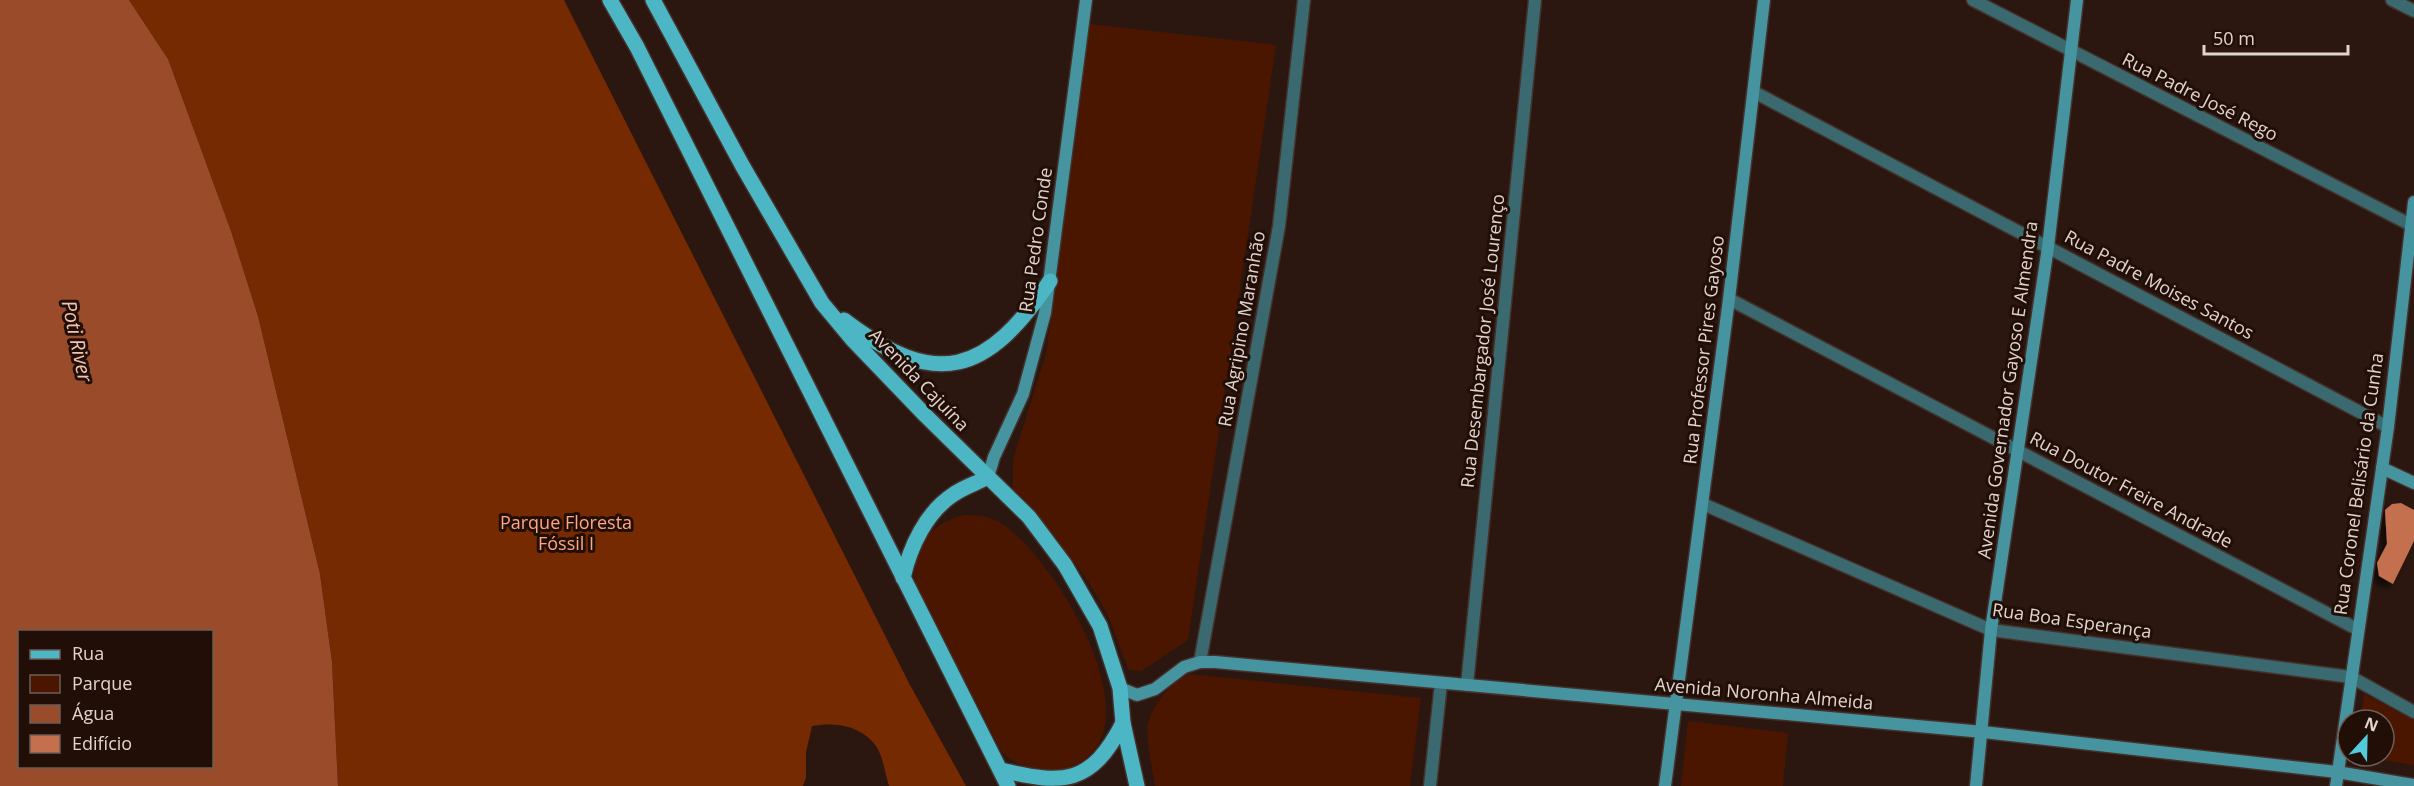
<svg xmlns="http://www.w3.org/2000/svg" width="2414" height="786" font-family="'Open Sans',sans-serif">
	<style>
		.green { fill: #4a1600 }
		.forest { fill: #762a02 }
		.water { fill: #9a4b2a; fill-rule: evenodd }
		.building { fill: #c4704f; filter: url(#shadow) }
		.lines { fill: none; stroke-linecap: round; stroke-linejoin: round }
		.street-casing { stroke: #44312b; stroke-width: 15 }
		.secondary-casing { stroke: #44312b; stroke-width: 15 }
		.primary-casing { stroke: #44312b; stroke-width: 18 }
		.street { stroke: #3a696f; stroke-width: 12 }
		.secondary { stroke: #45949f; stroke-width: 12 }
		.primary { stroke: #4cb6c4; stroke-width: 15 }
		.labels { text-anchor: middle; stroke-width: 6; stroke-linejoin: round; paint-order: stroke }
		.street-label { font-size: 18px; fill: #e1d3ce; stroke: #210e07 }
		.park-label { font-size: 18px; fill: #ffa682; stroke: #210e07 }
		.water-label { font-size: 20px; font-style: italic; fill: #f1c3b1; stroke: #210e07 }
	</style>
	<defs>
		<filter id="shadow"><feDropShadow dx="-5.5" dy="5.5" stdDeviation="3" flood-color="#0009"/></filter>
	</defs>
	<rect width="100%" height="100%" fill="#2b1710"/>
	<!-- green -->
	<g class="green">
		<path d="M 1090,24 L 1276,45 L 1188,640 L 1141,671 L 1129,670 C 1120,650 1115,629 1105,610 C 1082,565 1046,529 1013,493 L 1013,459 L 1046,354 Z"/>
		<path d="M 964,515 C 976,515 989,516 999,522 C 1056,555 1170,745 1060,770 C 1038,775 1017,766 1002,752 L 915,584 C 911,549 930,523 964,515 Z"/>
		<path d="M 1189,674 L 1421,698 L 1410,786 L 1155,786 C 1153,770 1145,739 1148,724 C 1153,703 1171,683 1189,674 Z"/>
		<polygon points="2364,694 2414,720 2414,765 2358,756 2384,756 2384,720 2360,720"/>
		<polygon points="1688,721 1788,733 1783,786 1681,786"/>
	</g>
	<!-- forest -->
	<path class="forest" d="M 129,0 L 564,0 L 910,685 L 966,786 L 889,786 C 885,774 883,756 876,746 C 861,725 834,722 812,726 L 806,752 L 806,777 L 803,786 L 338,786 L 332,662 L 320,574 L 258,316 L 231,231 L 168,59 Z"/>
	<!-- water -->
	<path class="water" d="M 0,0 L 129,0 L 168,59 L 231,231 L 258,316 L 320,574 L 332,662 L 338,786 L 0,786 ZM 20,632 L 212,632 L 212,766 L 20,766 Z"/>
	<!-- building -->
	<polygon class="building" points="2401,503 2414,510 2414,541 2393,584 2379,576 2377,563 2387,544 2385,510 2392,504"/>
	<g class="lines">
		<defs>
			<g id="street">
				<polyline points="1973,0 2411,225"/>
				<polyline points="2392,0 2414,11"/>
				<polyline points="1754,92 2388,427"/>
				<polyline points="1729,299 2357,629"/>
				<polyline points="1703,504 1991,630 2351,677 2414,712"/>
				<polyline points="1200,662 1279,226 1304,0"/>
				<polyline points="1467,685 1535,0"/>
				<polyline points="1430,786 1441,683"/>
			</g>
			<g id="secondary">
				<polyline points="2382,468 2414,483"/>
				<polyline points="988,477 994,457 1023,394 1045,313 1086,0"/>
				<polyline points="1120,688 1137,695 1155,689 1184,667 1200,662 1215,662 1983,732 2337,772 2414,785"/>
				<polyline points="1665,786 1729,299 1764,0"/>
				<polyline points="1976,786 1991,630 2048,247 2077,0"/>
				<polyline points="2336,786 2388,427 2414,202"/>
			</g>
			<g id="primary">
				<polyline points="610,0 637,47 1008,786"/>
				<polyline points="653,0 742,165 822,303 852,339 926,416 1029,517 1065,565 1100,626 1120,688 1123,723 1137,786"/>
				<path d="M 844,320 C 937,391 987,374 1050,281"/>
				<path d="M 903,578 C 910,547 926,512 954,494 C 964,487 977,483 988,477"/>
				<path d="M 1001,770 C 1064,785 1091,785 1123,723"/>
			</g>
		</defs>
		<!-- street casing -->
		<use href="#street" class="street-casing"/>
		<!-- secondary casing -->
		<use href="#secondary" class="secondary-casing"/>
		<!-- primary casing -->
		<use href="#primary" class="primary-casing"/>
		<!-- street -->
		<use href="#street" class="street"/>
		<!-- secondary -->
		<use href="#secondary" class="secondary"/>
		<!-- primary -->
		<use href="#primary" class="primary"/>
	</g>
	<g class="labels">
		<!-- street labels -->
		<g class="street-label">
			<text transform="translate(2200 97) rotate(27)" y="6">Rua Padre José Rego</text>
			<text transform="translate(1036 240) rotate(-82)" y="6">Rua Pedro Conde</text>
			<text transform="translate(2159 285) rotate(28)" y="6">Rua Padre Moises Santos</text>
			<text transform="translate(1242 329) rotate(-80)" y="6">Rua Agripino Maranhão</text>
			<text transform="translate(1483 341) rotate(-84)" y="6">Rua Desembargador José Lourenço</text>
			<text transform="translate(1704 350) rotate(-83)" y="6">Rua Professor Pires Gayoso</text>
			<text transform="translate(919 380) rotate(46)" y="6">Avenida Cajuína</text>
			<text transform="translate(2008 390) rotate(-82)" y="6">Avenida Governador Gayoso E Almendra</text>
			<text transform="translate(2359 484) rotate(-82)" y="6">Rua Coronel Belisário da Cunha</text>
			<text transform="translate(2131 490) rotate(28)" y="6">Rua Doutor Freire Andrade</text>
			<text transform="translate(2072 621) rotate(8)" y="6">Rua Boa Esperança</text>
			<text transform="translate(1764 694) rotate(5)" y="6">Avenida Noronha Almeida</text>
		</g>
		<!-- park labels -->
		<g class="park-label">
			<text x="566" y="529">Parque Floresta<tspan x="566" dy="21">Fóssil I</tspan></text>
		</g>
		<!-- water labels -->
		<g class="water-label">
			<text transform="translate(77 341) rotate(78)" y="7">Poti River</text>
		</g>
	</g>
	<!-- legend -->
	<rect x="18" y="630" width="195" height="138" fill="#210e07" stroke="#6e5d57" stroke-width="1.5"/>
	<rect x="30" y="650" width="30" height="9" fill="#4cb6c4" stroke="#6e5d57" stroke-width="1.5"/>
	<text x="72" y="660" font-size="18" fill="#e1d3ce">Rua</text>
	<rect x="30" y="675" width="30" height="18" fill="#4a1600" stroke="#6e5d57" stroke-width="1.5"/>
	<text x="72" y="690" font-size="18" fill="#e1d3ce">Parque</text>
	<rect x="30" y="705" width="30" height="18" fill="#9a4b2a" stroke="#6e5d57" stroke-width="1.5"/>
	<text x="72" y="720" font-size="18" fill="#e1d3ce">Água</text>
	<rect x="30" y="735" width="30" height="18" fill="#c4704f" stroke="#6e5d57" stroke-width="1.5"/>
	<text x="72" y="750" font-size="18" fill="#e1d3ce">Edifício</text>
	<!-- north arrow -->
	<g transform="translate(2366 738) rotate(22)"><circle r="28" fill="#210e07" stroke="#6e5d57" stroke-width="1.5"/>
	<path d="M0-4.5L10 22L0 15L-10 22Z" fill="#53cbda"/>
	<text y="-9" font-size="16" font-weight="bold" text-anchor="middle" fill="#e1d3ce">N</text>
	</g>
	<!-- scale -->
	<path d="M2204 45v9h144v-9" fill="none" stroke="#e1d3ce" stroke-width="3"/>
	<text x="2213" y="45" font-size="18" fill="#e1d3ce" stroke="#210e07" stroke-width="4.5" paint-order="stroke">50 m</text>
</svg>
